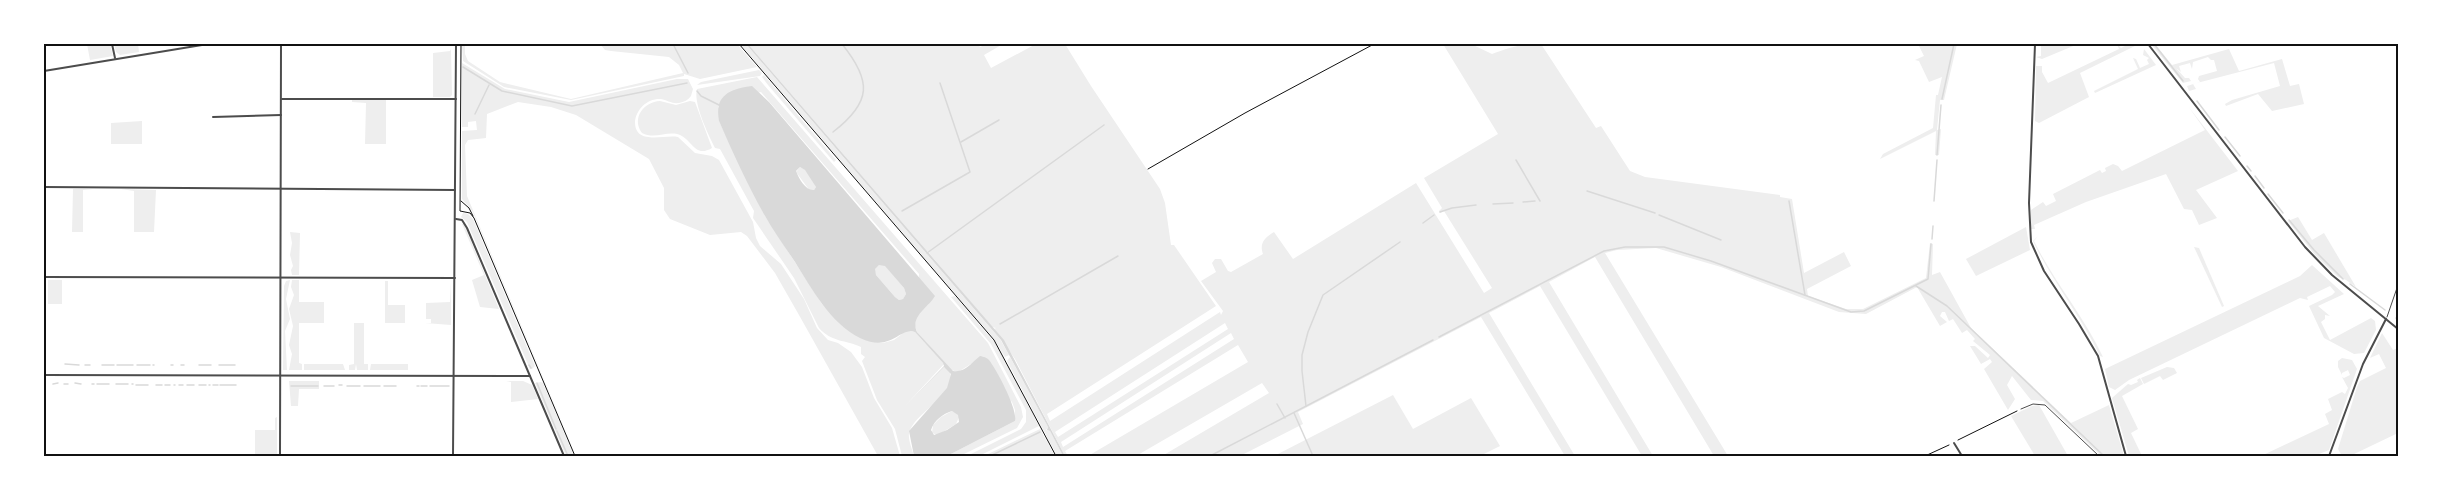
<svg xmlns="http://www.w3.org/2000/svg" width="2442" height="500" font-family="'Source Serif 4',serif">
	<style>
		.green { fill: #eee; fill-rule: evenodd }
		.water { fill: #d9d9d9; fill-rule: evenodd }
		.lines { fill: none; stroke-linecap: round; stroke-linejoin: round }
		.stream { stroke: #d9d9d9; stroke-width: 1.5 }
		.path { stroke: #111; stroke-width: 1 }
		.service { stroke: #4c4c4c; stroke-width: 1 }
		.minor { stroke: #4c4c4c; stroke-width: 2 }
		.tertiary { stroke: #4c4c4c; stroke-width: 2 }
		.neatline { fill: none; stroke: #111; stroke-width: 2 }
	</style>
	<rect width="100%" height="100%" fill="#fff"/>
	<!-- green -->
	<g class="green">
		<polygon points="87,44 110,44 113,56 90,60"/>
		<polygon points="114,44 138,44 139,52 120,55 116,52"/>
		<polygon points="462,44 465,44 465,54 468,61 500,82 571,99 683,73 679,65 669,57 611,51 605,50 600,44 737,44 757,67 700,79 684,74 684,76 571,100 504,87 463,61"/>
		<polygon points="740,44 746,44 1000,339 1009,355 1005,357 994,339"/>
		<path d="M 748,44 L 978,44 L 980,47 L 987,44 L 1003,44 L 984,55 L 991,68 L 1036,44 L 1065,44 L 1091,86 L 1160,189 L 1165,203 L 1171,245 L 1174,245 L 1216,306 L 1047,414 L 1050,421 L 1220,312 L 1221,315 L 1223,311 L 1201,281 L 1216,272 L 1212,263 L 1215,259 L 1221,259 L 1228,271 L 1231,272 L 1263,254 C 1259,243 1265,237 1274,232 L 1293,259 L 1416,183 L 1484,293 L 1492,288 L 1444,211 L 1440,213 L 1439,211 L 1442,208 L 1424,178 L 1498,134 L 1443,44 L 1471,44 L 1492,54 C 1510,47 1521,44 1541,44 L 1596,128 L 1601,126 L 1630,171 L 1645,177 L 1780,195 L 1780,197 L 1792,199 L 1804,273 L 1844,252 L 1851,266 L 1807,289 L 1808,296 L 1846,309 L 1863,309 L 1926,278 L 1930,243 L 1933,244 L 1932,275 L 1940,272 L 1971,328 L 2071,423 L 2109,405 L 2124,456 L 2101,456 L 2043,401 L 2031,400 L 2012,376 L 2007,385 L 2015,399 L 2008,410 L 1984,369 L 1992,362 L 1990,359 L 1981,364 L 1970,346 L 1975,346 L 1988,358 L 1990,355 L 1973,341 L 1975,339 L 1967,330 L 1962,333 L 1953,319 L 1949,321 L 1945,312 L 1942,312 L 1940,316 L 1947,322 L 1940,326 L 1917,287 L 1866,314 L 1839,312 L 1721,267 L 1656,248 L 1617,250 L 1605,253 L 1728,456 L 1714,456 L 1595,257 L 1549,282 L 1653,456 L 1642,456 L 1540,286 L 1489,313 L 1575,456 L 1565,456 L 1481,317 L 1298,412 L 1303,424 L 1240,456 L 1162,456 L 1269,393 L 1262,383 L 1136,456 L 1088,456 L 1248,362 L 1238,345 L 1065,451 L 1068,456 L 1065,456 L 1015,359 L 994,329 L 996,328 L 992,327 L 929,253 L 930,251 L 927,251 ZM 1225,323 L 1228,329 L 1058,437 L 1055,432 ZM 1231,333 L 1234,339 L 1063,447 L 1061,442 Z"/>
		<polygon points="1918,44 1957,44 1944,100 1940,100 1937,130 1941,129 1939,155 1935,155 1936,131 1880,159 1883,154 1933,128 1936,95 1938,95 1942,77 1929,82 1919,61 1915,60 1924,56"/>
		<polygon points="2047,44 2078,44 2042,59 2036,57 2041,56 2041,46"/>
		<polygon points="2117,44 2121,48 2129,44 2139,44 2080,73 2089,97 2039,123 2035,121 2036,66 2042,66 2042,72 2048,83 2119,49"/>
		<polygon points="2151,44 2155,44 2172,65 2229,49 2239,71 2282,59 2290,86 2299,84 2304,104 2272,111 2258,94 2226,106 2225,104 2232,100 2280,86 2274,63 2193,84 2196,89 2189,91 2187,86 2200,82 2198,79 2199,76 2217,71 2214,60 2211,60 2208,57 2193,62 2192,69 2190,63 2179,66 2181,72 2176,68 2185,78 2189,78 2191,81 2183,83"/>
		<polygon points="451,49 452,95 450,97 433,97 433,53 450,51"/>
		<polygon points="2144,49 2156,65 2095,93 2094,91 2138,69 2133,58 2136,59 2140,68 2149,64 2147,60 2149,58 2143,55"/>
		<path d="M 462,63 L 505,89 L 569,102 L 677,79 L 688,79 L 693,89 L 691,96 C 688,100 684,102 679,103 C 672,104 667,100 661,99 C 648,98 636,109 635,122 C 635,146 665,134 678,137 L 695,153 L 712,156 L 719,160 L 753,222 L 756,238 L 760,246 L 781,264 L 804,299 L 817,328 L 828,340 L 838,343 L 851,352 L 862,367 L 874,398 L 892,428 L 900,456 L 878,456 L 799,315 L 775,273 L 747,236 L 741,232 L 710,235 L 670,219 L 664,210 L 664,188 L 649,159 L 576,115 L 551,107 L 518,102 L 487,114 L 486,138 L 468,140 L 465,145 L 467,196 L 576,456 L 473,212 L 462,199 L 462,131 L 477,130 L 476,121 L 468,122 L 468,127 L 462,127 Z"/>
		<polygon points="759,70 762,73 760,76 697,85 701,82"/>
		<polygon points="764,75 836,160 834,162 768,85 762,77"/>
		<path d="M 757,77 L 988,343 L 1021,407 L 1023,417 L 1017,428 L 960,456 L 947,456 L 1015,421 L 1015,410 L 1012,402 L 971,364 L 958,372 L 951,370 L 917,332 L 915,326 L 919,274 L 761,92 L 718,106 L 719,121 L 765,216 L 822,304 L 866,340 L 883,343 L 894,340 L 906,331 L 915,332 L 944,364 L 905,406 L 944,367 L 950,372 C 957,396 914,412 909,433 C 908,440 912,449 914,456 L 902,456 L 895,429 L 877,400 L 862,361 L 865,357 L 861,354 L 861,347 C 846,340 831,342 819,328 L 794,278 L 753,218 L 754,211 L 720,149 L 715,148 C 708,134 693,103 697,89 Z"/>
		<polygon points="352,100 386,100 386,144 365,144 366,103 352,102"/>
		<path d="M 660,101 L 676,105 L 690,101 L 695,102 L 712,148 C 695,158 693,141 680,135 C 668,130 655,140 642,133 C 631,118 644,102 660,101 Z"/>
		<polygon points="2188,106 2238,171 2196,190 2217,218 2199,225 2192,210 2184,209 2166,174 2086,202 2034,225 2035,229 2031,229 2031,210 2043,202 2046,206 2056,201 2053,194 2100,170 2102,173 2106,171 2105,168 2113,164 2118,166 2122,171 2205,130"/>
		<polygon points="142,121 142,144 111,144 111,123"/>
		<path d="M 800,167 C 807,169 814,180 816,187 L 814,190 L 810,191 L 796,172 Z"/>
		<polygon points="73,189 93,189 83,190 83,232 72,232"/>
		<polygon points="121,189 156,190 154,232 134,232 134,191"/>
		<polygon points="463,213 468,214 473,219 535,366 532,369 530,369 467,222 461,217"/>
		<polygon points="2298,217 2312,240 2324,233 2356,287 2346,280 2338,277 2315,255 2288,221"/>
		<polygon points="462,224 464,224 499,309 480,307 472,280 484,275"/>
		<polygon points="2026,227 2030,250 1976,276 1966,259"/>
		<polygon points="290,232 300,233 299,275 292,275 291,270 293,266 290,255 292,243"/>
		<path d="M 2038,236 L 2034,241 C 2054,282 2084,316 2103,357 L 2100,356 C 2081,316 2052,281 2033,241 Z"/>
		<polygon points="2194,247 2199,248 2224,306 2222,307"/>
		<polygon points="879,265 885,265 904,288 906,294 903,299 899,300 895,297 876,275 874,269"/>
		<polygon points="2312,265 2344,294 2318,306 2330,316 2325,315 2325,319 2321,322 2330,340 2371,318 2375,321 2376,330 2364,353 2354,354 2324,338 2309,306 2332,295 2335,292 2330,286 2307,297 2308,300 2300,298 2129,380 2115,390 2109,387 2105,369 2300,276"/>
		<rect x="48" y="280" width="14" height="24"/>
		<polygon points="290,280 286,299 290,319 285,331 287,370 283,370 284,286 286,281"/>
		<polygon points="292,280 299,280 299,302 324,302 324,323 299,323 299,363 302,364 302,370 289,370 292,354 289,345 293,326 289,309 294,295 291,287"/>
		<polygon points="385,281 388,281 388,305 405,305 405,323 385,323"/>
		<polygon points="451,282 451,325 425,323 431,323 431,319 426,319 426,303 450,302"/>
		<polygon points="955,296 995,343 1039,426 979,456 967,456 1021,429 1026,422 1026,410 991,344 951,297"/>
		<polygon points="354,323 364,323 364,364 368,364 368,370 357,370 356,364 355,370 349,370 349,365 354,364"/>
		<polygon points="2382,333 2393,350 2398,348 2398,433 2350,456 2342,456 2338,449 2357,387 2360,381 2386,368 2379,354 2370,358"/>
		<polygon points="1010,357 1048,427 1046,430 1050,431 1063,456 1057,456 1007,361"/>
		<polygon points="2342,358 2352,360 2357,369 2329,450 2314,456 2261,456 2329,424 2325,414 2332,410 2328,399 2342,392 2345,394 2348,388 2342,377 2344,378 2350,375 2348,370 2342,373 2342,375 2338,367 2338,361"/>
		<polygon points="304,364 343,364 345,370 304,370"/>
		<polygon points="371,364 408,364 408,370 370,370"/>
		<polygon points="2167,367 2174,368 2177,373 2163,380 2160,376 2144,384 2141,378"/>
		<polygon points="2140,378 2143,384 2122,396 2138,429 2131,433 2142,456 2129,456 2112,398 2128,384 2131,385 2138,382 2137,380"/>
		<polygon points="289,381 319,381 319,389 299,389 298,406 291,406"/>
		<polygon points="506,381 523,381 532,385 538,399 511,402 511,382"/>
		<polygon points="541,382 543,383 574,456 566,456 535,383"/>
		<polygon points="1393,395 1413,429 1471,398 1500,446 1480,456 1274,456"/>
		<polygon points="2039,405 2068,456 2035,456 2011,416 2032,406"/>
		<polygon points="952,411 957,413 959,417 956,424 938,435 932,433 933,425 941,417"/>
		<polygon points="277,417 277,456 255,456 255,430 275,430 275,418"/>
		<polygon points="1040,429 1055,456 984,456"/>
	</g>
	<!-- water -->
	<g class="water">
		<polygon points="746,44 748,44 1004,340 1065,456 1063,456 1050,431 1047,430 1048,427 1001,340"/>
		<path d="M 752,86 L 769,102 L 935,296 C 928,308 910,316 917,332 L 953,371 C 965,373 971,363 980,356 C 984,357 986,357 989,360 C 997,370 1018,410 1015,421 L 947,456 L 914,456 L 909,431 L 947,388 L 951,374 L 944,367 L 905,406 L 944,366 L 943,363 L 915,332 C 899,327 892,353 860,338 C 830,323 812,289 795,262 C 785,247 774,232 765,216 C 748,186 733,153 719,121 C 714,95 730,89 752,86 ZM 800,167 L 805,170 L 816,187 L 814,190 C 806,191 799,179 796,171 ZM 879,265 L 885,266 L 904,288 L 906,294 L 903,299 L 899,300 L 895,297 L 876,275 L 875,269 ZM 952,411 L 958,415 L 959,422 L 947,430 L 934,435 L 931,430 C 934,420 943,414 952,411 Z"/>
	</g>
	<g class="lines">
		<!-- stream -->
		<g class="stream">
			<polyline points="673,44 688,73"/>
			<polyline points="2154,44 2183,81"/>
			<polyline points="463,67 502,91 572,106 687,83"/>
			<polyline points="697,91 701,96 719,105"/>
			<polyline points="1942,99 1954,44"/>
			<polyline points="2197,101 2219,130"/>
			<polyline points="475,114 489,85"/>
			<path d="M 833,132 C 872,102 872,81 842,44"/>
			<polyline points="2225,137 2240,156"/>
			<polyline points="961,142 999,120"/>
			<polyline points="1937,155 1941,105"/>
			<polyline points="1516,160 1540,201"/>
			<polyline points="2247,166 2251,171"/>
			<polyline points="2255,176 2264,188"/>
			<polyline points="1587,191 1655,213"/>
			<polyline points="2268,194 2283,213"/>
			<polyline points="1789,201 1805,295"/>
			<polyline points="1934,201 1937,160"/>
			<polyline points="1523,202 1535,201"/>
			<polyline points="1493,204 1513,203"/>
			<polyline points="902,211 970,172 940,83"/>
			<polyline points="1440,212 1452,208 1476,205"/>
			<polyline points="1659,215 1721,240"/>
			<polyline points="2289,220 2314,250 2343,279"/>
			<polyline points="1423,223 1434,215"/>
			<polyline points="1932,239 1933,226"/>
			<polyline points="927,253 1104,125"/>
			<polyline points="2350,284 2385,310"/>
			<polyline points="1916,286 1947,306 2104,456"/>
			<polyline points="2396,318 2398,320"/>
			<polyline points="1000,324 1118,256"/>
			<polyline points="1439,337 1604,251 1625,247 1664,247 1711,261 1851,312 1864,311 1928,279 1931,244"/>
			<polyline points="65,364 79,365"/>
			<polyline points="85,365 90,365"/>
			<polyline points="102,365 114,365"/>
			<polyline points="117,365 133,365"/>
			<polyline points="137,365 150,365"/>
			<polyline points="153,365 154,365"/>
			<polyline points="171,365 173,365"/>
			<polyline points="181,365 184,365"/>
			<polyline points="199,365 211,365"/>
			<polyline points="219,365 235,365"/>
			<polyline points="529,365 531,368"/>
			<polyline points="75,383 81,384"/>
			<polyline points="537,383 556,429"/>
			<polyline points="53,384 58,383"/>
			<polyline points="64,384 68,384"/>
			<polyline points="92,384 94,384"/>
			<polyline points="97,384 109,384"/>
			<polyline points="116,384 128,384"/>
			<polyline points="132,384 133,384"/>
			<polyline points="136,385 148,385"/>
			<polyline points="156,385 162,385"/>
			<polyline points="165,385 170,385"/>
			<polyline points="174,385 175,385"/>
			<polyline points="179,385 183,385"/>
			<polyline points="187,385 194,385"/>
			<polyline points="199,385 206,385"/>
			<polyline points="209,385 210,385"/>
			<polyline points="213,385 218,385"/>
			<polyline points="220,385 236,385"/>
			<polyline points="339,385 342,385"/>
			<polyline points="291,386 318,386"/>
			<polyline points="324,386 334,386"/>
			<polyline points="347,386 360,386"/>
			<polyline points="364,386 380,386"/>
			<polyline points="384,386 396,386"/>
			<polyline points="417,386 419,386"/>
			<polyline points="421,386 427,386"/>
			<polyline points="430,386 449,386"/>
			<polyline points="1277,404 1285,418"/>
			<polyline points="1306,406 1302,371 1302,355 1308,332 1323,295 1400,242"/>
			<polyline points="1294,413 1313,456"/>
			<polyline points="557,431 568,456"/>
			<polyline points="990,456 1040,432"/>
			<polyline points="1210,456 1433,340"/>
		</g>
		<!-- path -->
		<g class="path">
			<polyline points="461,44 460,211 470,213 474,218 575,456"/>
			<polyline points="739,44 994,340 1056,456"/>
			<polyline points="1148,169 1245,113 1374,44"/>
			<polyline points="461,201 469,208 473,216"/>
			<polyline points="1958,440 2017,411"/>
			<polyline points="1925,456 1949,445"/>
		</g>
		<!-- service -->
		<g class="service">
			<polyline points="2387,317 2398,285"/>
			<polyline points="2021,409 2033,404 2045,405 2099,456"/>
		</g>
		<!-- minor -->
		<g class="minor">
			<polyline points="112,44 115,58"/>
			<polyline points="2035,44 2029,203 2031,242 2044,271 2079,324 2098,356 2126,456"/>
			<polyline points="44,71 208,44"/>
			<polyline points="282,99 456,99"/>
			<polyline points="213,117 281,115"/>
			<polyline points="44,187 455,190"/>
			<polyline points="456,219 462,220 467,228 564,456"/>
			<polyline points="44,277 455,278"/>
			<polyline points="44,375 530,376"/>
			<polyline points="1954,443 1962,456"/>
			<polyline points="280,456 281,44"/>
			<polyline points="453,456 456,44"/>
			<polyline points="2329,456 2363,364 2386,319"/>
		</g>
		<!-- tertiary -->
		<polyline class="tertiary" points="2148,44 2305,247 2332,275 2398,329"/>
	</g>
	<!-- border -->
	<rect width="2442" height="500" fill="none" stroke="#ffffff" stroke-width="90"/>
	<rect x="45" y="45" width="2352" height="410" class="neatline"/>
</svg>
